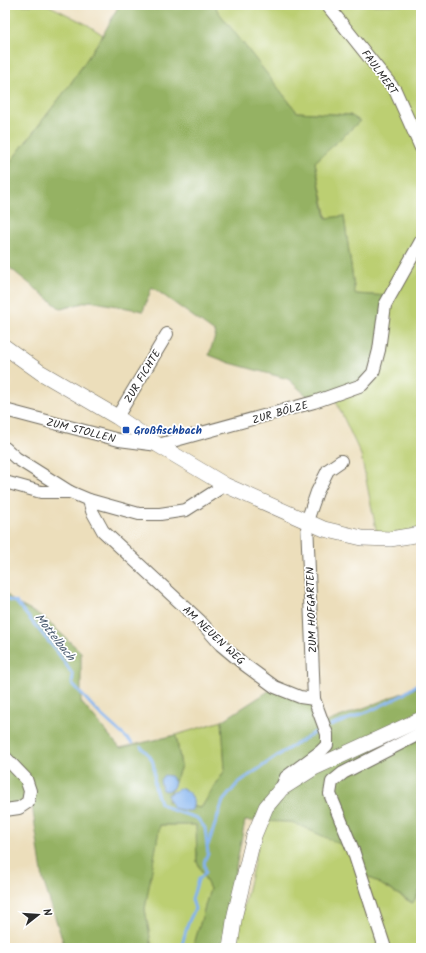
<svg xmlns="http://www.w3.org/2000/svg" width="426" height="953" font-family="Kalam,sans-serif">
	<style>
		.green { fill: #bccf72; stroke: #747d4e }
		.forest { fill: #95b264; stroke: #606e48 }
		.water { fill: #83b3ee; stroke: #576f8c }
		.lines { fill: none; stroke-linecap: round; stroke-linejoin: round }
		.stream { stroke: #83b3ee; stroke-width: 3 }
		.minor-casing { stroke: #6f6a5d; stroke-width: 14 }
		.major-casing { stroke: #6f6a5d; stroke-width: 16 }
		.minor { stroke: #fff; stroke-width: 12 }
		.major { stroke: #fff; stroke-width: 15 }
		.transit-dot { fill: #1a4fb4; stroke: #fff; stroke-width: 1.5 }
		.labels { text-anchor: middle; stroke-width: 3.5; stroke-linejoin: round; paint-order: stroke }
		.street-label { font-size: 11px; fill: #2b2b2b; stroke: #fff }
		.transit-label { font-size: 11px; font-weight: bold; fill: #164399; stroke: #fff; text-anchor: start }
		.water-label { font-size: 12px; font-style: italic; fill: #4a5b6f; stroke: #fff }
	</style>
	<rect width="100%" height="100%" fill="#fff"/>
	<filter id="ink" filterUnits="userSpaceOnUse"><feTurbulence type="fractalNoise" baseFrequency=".025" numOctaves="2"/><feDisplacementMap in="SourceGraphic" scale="8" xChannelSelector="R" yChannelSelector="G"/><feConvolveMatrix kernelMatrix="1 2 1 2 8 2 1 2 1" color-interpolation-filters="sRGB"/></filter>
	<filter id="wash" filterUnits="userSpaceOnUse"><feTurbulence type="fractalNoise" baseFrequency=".012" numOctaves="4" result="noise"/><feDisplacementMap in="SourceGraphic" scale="16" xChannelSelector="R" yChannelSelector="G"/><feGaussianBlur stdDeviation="0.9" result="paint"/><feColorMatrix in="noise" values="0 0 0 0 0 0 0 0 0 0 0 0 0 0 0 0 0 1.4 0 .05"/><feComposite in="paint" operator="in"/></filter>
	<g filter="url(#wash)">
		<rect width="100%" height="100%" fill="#ecdebb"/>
		<!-- green -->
		<g class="green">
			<polygon points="5,5 48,5 88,25 103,35 69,86 5,169"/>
			<polygon points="216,5 421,5 421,534 378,539 361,455 333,395 389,296 355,294 344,217 327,218 315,162 359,121 350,115 297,112 216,10"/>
			<polygon points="222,721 225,770 201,808 167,802 181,766 176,735"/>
			<polygon points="264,821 292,822 350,848 383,948 234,948"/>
			<polygon points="159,825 196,825 197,862 210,889 193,948 152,948 145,909"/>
			<polygon points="364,874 412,903 418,894 421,896 421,948 387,948"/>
		</g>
		<!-- forest -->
		<g class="forest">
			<polygon points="119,5 216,5 217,10 297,112 350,115 360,121 315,162 326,218 344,216 355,294 390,296 373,373 314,402 288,379 230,363 209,355 216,333 152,287 143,311 90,301 61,309 5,264 5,169 69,86 103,35"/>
			<polygon points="5,593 16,603 43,617 81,652 81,702 120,748 176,735 181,766 167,802 201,808 225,770 222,721 275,687 314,699 324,723 421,686 421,888 413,903 357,870 360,849 353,850 292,822 245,821 228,908 224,948 193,948 210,889 197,862 196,825 160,825 145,909 152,948 65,948 43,880 30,791 5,757"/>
			<polygon points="5,758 24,783 25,797 21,803 6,807 5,801"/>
		</g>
		<!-- water -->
		<g class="water">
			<polygon points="164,775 170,776 175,782 173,788 168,791 162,790 160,780"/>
			<path d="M 181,788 L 183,788 C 191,795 196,798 192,810 L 187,811 L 173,808 L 167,795 Z"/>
		</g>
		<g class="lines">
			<!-- stream -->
			<g class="stream">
				<polyline points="5,599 16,602 58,653 73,675 72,684 99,713 132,743"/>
				<polyline points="330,726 372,710 401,696 421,682"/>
				<path d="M 141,747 C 159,763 152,767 155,787 C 156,793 159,798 160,803 L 172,810 L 197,818 L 205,828 L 208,854 C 203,861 204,864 206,872 L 198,880 L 192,899 L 195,909 L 188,923 L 181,948"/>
				<polyline points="208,845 223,801 238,783 283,752 317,731"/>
			</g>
		</g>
	</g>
	<g filter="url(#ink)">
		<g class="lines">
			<defs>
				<g id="minor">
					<polyline points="327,5 395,90 421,148"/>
					<polyline points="5,410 119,440 158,445 314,402 362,385 373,373 379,350 385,305 421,241"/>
					<polyline points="117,417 167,334"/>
					<polyline points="5,448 16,458 70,492"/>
					<polyline points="5,482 41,492 70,492 89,500 139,514 160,514 186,510 225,485"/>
					<polyline points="89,500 92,511 103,531 200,621 221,645 245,665 275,687 300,697 314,699 327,734 327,745 321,751 286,777 281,789"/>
					<polyline points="314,699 307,521 317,492 328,470 341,461"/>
					<polyline points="5,757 26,779 30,791 28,802 19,808 5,810"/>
					<polyline points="385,948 353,850 330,794 332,782 343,773 421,733"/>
				</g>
				<g id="major">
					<polyline points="5,347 40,372 117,417 158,445 225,485 324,529 362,538 390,539 421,534"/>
					<polyline points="230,948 235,914 254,836 266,807 277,794 281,789 314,768 421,719"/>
				</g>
			</defs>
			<!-- minor casing -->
			<use href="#minor" class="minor-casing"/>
			<!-- major casing -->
			<use href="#major" class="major-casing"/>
			<!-- minor -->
			<use href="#minor" class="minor"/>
			<!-- major -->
			<use href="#major" class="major"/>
		</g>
	</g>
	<!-- markers -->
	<rect class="transit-dot" x="122" y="426" width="8" height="8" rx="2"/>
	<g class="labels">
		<!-- street labels -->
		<g class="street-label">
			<text transform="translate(380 72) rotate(54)" y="4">FAULMERT</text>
			<text transform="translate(142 376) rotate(-59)" y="4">ZUR FICHTE</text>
			<text transform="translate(280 412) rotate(-16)" y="4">ZUR BÖLZE</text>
			<text transform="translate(81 430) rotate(14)" y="4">ZUM STOLLEN</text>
			<text transform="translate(311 610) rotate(-92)" y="4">ZUM HOFGARTEN</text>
			<text transform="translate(214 635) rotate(43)" y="4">AM NEUEN WEG</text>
		</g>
		<!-- transit labels -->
		<g class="transit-label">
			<text x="134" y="434">Großfischbach</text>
		</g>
		<!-- water labels -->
		<g class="water-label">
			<text transform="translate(55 637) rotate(52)" y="4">Mottelbach</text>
		</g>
	</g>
	<!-- margin -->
	<rect width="426" height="953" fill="none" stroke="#fff" stroke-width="20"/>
	<!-- north arrow -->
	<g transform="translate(38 915) rotate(73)" stroke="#ffffff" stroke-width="3" paint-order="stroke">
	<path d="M0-3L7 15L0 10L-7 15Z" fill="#2b2b2b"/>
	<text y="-6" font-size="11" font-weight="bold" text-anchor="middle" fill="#2b2b2b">N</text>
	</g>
</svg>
